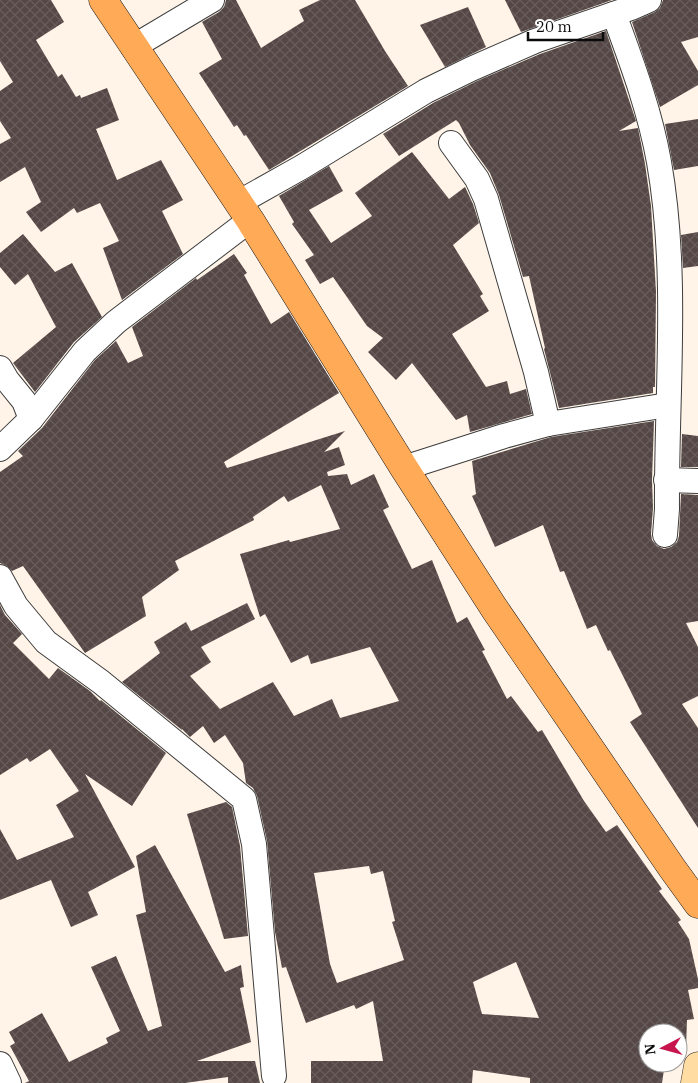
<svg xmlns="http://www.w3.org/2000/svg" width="698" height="1083" font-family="'IBM Plex Serif',serif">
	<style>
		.building { fill: url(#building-cross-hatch); fill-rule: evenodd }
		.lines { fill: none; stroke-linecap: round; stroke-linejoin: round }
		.street-casing { stroke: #3d3d3d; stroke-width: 26 }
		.secondary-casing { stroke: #2c2c2c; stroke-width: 29 }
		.primary-casing { stroke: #1b1b1b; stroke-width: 29 }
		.street { stroke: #fff; stroke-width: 24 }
		.secondary { stroke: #ffdca2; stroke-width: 28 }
		.primary { stroke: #ffaa57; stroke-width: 28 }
	</style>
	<defs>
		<pattern id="building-cross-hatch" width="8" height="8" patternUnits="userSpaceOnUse" patternTransform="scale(1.25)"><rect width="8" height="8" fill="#544746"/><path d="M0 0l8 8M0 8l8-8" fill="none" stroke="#685d5c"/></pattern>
	</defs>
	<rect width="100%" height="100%" fill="#fff4e7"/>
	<!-- building -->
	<g class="building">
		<polygon points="0,0 51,0 64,22 36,40 58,77 62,74 76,97 80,95 81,98 107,88 119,120 96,129 117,180 161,160 183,200 162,211 183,254 122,300 103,248 119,241 100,203 77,213 74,208 41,232 26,212 41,202 25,167 0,182 0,144 11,138 0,121 0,91 13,82 0,61"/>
		<polygon points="226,0 236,0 261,48 304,21 299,10 320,0 355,0 385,51 408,86 269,170 246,135 244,136 237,125 234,127 199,73 222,59 202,22 219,12 224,7"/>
		<polygon points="505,0 612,0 521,32"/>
		<polygon points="663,0 698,0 698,37 681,42 698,71 698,85 660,107 632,22 655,12 660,8"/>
		<polygon points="468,7 486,47 445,67 420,25"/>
		<polygon points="606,31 636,121 619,131 638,128 645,164 651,206 656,292 655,387 653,387 653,393 559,408 544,349 545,348 529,276 523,277 499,195 490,173 470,145 459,123 456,120 399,156 383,134 433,103 477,81 540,54"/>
		<polygon points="698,119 698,166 674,170 665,124"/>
		<polygon points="412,152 449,199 465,187 473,204 479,223 453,245 483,294 480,296 489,311 452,334 486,387 507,381 510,394 526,389 532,414 470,432 467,415 456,420 412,363 396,380 368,352 383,338 367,326 333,277 320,284 305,260 314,255 292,224 294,222 279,196 329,166 343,191 309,210 331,243 372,216 355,193"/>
		<polygon points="698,232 698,266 683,268 681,235"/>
		<polygon points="23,234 55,272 72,263 102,317 74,342 35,392 13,363 56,327 28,274 15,285 0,267 0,253"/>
		<path d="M 234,254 L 247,273 L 244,275 L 271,324 L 289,312 L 339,393 L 224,462 L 227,468 L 345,431 L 324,452 L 339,447 L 345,465 L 327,472 L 328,476 L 347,474 L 351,485 L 374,474 L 389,507 L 383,510 L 412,569 L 432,560 L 457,623 L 467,617 L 485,650 L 482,651 L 507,699 L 511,696 L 538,732 L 542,730 L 584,801 L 606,832 L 617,825 L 662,889 L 659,891 L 681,920 L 678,922 L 689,939 L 698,979 L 698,988 L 688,990 L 694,1019 L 687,1020 L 686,1049 L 678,1049 L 678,1033 L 648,1033 L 648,1063 L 665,1063 L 662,1083 L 530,1083 L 530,1078 L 473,1070 L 472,1083 L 311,1083 L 311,1061 L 383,1061 L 373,1001 L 356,1009 L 354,1005 L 306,1023 L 286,967 L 282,968 L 275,932 L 267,841 L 257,796 L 253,788 L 246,783 L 243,763 L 225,735 L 214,743 L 203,726 L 190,737 L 182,729 L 182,730 L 122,682 L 160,653 L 154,642 L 186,622 L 191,631 L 247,603 L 255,619 L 201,647 L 211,662 L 190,676 L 220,709 L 273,682 L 294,716 L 332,699 L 340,718 L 399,701 L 370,647 L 311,664 L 308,655 L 291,663 L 265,614 L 260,617 L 240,554 L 289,540 L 290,542 L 340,529 L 321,485 L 288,502 L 284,496 L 253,517 L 254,520 L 175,561 L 179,570 L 142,597 L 146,616 L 85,653 L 23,566 L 12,571 L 7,566 L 0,563 L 0,472 L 23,456 L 18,451 L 42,428 L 95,360 L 116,341 L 128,363 L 143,356 L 132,327 L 196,278 L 197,280 ZM 369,866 L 371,874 L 383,871 L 395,921 L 392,922 L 404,960 L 337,983 L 330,964 L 314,873 ZM 516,962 L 539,1018 L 482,1014 L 473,982 Z"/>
		<polygon points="654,421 652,480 653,508 651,534 652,540 657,546 664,549 671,547 677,542 679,536 681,494 698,495 698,621 686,623 698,647 698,696 682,704 698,728 698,828 630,722 642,714 610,650 608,651 596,625 587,629 564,571 560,572 543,525 495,547 472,496 476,494 472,461 551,437"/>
		<polygon points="682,434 698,436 698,467 681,467"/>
		<polygon points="0,605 5,615 22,634 13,643 49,679 58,668 90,691 100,701 101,700 166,753 132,806 85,774 135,867 88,892 98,915 71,927 51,880 0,900 0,829 17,860 74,837 56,805 79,791 50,749 30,762 27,758 0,775"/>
		<polygon points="226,802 232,807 240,846 248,936 224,939 187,814"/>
		<polygon points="155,845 225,972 241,965 244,987 240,988 251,1042 197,1061 255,1061 260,1083 228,1083 228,1077 185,1083 25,1083 29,1081 10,1046 15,1043 9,1032 42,1013 69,1062 108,1043 106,1038 120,1031 91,967 116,956 148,1031 162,1026 136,915 146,912 136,856"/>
	</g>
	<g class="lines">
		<defs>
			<g id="street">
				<path d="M 614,14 C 632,63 650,111 659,162 C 679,276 666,395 667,509 L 665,535"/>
				<polyline points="133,47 212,0"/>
				<polyline points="451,143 477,179 486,199 536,372 548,424"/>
				<polyline points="238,203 302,167 426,91 471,69 535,41 631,8 649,0"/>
				<polyline points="0,368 7,380 24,401 31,419"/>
				<polyline points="0,449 31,419 85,351 116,322 250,220"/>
				<polyline points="404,468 504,436 548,424 668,405"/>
				<polyline points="666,480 698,481"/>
				<polyline points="0,577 16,606 46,642 101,682 244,799 254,844 274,1076"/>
				<polyline points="0,1064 9,1083"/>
			</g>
			<polyline id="secondary" points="695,1083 698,1066"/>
			<polyline id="primary" points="103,0 250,220 404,468 494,608 672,868 698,904"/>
		</defs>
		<!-- street casing -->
		<use href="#street" class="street-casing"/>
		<!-- secondary casing -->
		<use href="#secondary" class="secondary-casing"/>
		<!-- primary casing -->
		<use href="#primary" class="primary-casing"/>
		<!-- street -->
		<use href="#street" class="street"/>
		<!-- secondary -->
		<use href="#secondary" class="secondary"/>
		<!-- primary -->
		<use href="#primary" class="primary"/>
	</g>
	<!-- north arrow -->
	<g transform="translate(663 1048) rotate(264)"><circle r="24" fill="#ffffff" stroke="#9d9d9d"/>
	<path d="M0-4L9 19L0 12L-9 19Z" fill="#c6164d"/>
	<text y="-8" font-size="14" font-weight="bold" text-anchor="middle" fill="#0a0a0a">N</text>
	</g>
	<!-- scale -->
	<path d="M528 32v8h75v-8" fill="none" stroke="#0a0a0a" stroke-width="2.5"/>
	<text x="536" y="32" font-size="15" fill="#0a0a0a" stroke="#ffffff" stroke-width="4" paint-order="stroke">20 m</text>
</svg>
